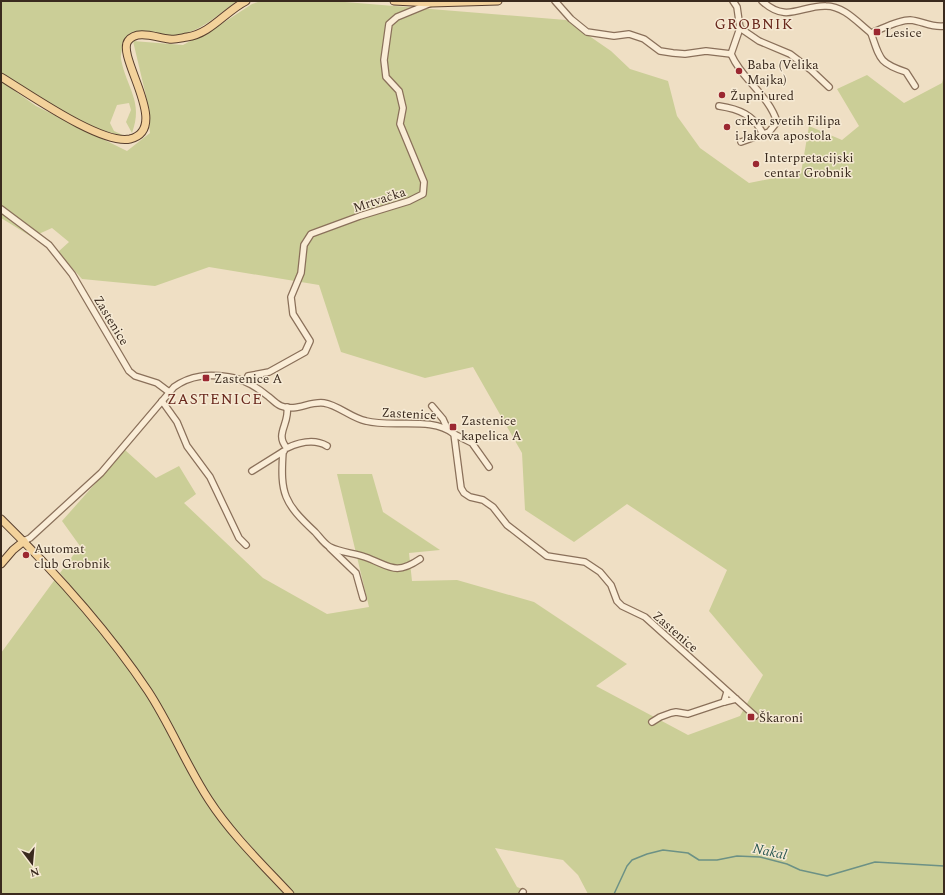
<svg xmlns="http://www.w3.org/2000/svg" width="945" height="895" font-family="Spectral,serif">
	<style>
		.green { fill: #cbce97 }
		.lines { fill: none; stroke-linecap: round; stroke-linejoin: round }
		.stream { stroke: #6c9185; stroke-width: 1.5 }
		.minor-casing { stroke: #8a705a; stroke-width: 8 }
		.major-casing { stroke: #583f2e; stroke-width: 9 }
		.minor { stroke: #faedd7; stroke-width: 5.5 }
		.major { stroke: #f3d29b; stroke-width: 7 }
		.poi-dot { fill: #9b2831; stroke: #f6ead4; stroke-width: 1.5 }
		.labels { text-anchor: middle; stroke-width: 3; stroke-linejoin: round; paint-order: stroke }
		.poi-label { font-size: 13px; fill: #3a2a1e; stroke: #f6ead4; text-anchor: start }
		.street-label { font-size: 13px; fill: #3a2a1e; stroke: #f6ead4 }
		.water-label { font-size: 14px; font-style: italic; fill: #2d5a54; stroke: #f6ead4 }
		.quarter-label { font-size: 15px; letter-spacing: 1px; fill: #68271c; stroke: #f6ead4 }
	</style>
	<rect width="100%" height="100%" fill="#efdfc4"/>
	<!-- green -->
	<g class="green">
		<path d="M 1,1 L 237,1 C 215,17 202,31 173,37 C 156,40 143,28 126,38 C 124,44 120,53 121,59 C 126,87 144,102 132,133 L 126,122 L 131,110 L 129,103 L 117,105 L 110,123 L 114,131 L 127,137 L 80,124 L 14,84 L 1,73 Z"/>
		<polygon points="261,1 333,1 566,20 611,51 630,69 668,81 677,116 700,148 749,183 801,173 809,126 842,140 859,126 837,89 867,75 904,103 942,83 944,75 944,894 588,894 578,875 563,860 495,848 517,887 522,889 520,894 294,894 222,814 200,780 174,730 90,609 60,573 80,546 62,521 125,450 156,478 179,466 196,494 184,503 263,578 327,614 369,607 337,474 372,474 383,512 440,550 409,553 412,581 457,580 534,602 627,664 596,686 688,735 740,716 763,675 709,611 727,570 627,504 574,542 525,510 522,453 473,367 425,378 341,352 319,285 209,267 155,286 82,279 58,252 69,242 52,228 32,237 1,218 1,81 36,106 127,151 150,133 146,96 133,41 183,45 220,25 252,4"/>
		<path d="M 56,578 C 88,616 121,654 147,696 C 169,730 183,770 207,802 C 231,834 260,864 286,894 L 1,894 L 1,653 Z"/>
	</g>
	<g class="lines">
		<!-- stream -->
		<polyline class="stream" points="614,894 627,866 632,860 647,854 663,850 688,853 699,860 717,860 737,856 760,857 787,864 800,870 827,876 875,862 944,866"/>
		<defs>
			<g id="minor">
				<polyline points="555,1 571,19 587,32 614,36 629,34 644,39 660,51 673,53 685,54 706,51 731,54"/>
				<polyline points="733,1 737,7 740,28 759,41 790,54 811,70 829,87"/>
				<path d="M 762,1 C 787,24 801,5 826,6 C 844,6 858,23 871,33 C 882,29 898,20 910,20 C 922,21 932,28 944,26"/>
				<path d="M 871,33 C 880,59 879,63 906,72 L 915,86"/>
				<path d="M 719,106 C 739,109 754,115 763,134 L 769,132 L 777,122 C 769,95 742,80 731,54 L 740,28"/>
				<polyline points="741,142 763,134"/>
				<polyline points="1,209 49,245 72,274 129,371 135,376 157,383 169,392"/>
				<polyline points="246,381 248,376 269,372 305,352 310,341 293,314 291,297 301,273 304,245 311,234 360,216 409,201 423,194 424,182 400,124 403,108 399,91 386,77 384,60 389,24 397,17 431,3"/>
				<polyline points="162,401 177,422 187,446 210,477 239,538 246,545"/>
				<polyline points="432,406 443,419 447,428"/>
				<path d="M 287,407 C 290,424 274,434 287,448 C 300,442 315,439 327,446"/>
				<polyline points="454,434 472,443 489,467"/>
				<path d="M 283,452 C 280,494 284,503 315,532 C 319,536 324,544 330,547 C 339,552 353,553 365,557 C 390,566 395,576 420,559"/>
				<polyline points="252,471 284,451"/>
				<path d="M 24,541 L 30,538 L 101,473 L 174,387 C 191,375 208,374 229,377 C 244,379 257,387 269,397 C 273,400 276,404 281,406 C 296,412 309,401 324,403 C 338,405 351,418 366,421 C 393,428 432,416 454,434 L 461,488 L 464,493 L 470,497 L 483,500 L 493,507 L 507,525 L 547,556 L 585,562 L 600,572 L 611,585 L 617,601 L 622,606 L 645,617 L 755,716"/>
				<polyline points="330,548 356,573 363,598"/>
				<polyline points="727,692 724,702 736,699"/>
				<polyline points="652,722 660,717 671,713 676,712 688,714 724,702"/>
				<polyline points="522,894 523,892"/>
			</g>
			<g id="major">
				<polyline points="394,1 431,3 498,1"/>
				<path d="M 1,77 C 28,93 101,145 130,139 C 172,129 116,57 128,41 C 137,29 157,38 169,39 C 174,40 181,38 187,37 C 210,34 226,11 246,1"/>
				<path d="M 1,519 C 55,572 106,628 148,691 C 171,726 186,765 209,800 C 231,834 262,864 290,894"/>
				<polyline points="1,564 13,550 24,541"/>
			</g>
		</defs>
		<!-- minor casing -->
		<use href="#minor" class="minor-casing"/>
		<!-- major casing -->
		<use href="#major" class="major-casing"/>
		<!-- minor -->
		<use href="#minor" class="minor"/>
		<!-- major -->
		<use href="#major" class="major"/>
	</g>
	<!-- markers -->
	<g class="poi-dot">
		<rect x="873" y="28" width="8" height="8" rx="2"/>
		<circle cx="739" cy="71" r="4"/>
		<circle cx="722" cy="95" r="4"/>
		<circle cx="727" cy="127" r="4"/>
		<circle cx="756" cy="164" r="4"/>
		<rect x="202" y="374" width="8" height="8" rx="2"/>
		<rect x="449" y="423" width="8" height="8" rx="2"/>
		<circle cx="26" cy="555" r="4"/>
		<rect x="747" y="713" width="8" height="8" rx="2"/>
	</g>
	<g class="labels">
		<!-- poi labels -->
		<g class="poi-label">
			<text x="885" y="37">Lesice</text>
			<text x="747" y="69">Baba (Velika<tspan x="747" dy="15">Majka)</tspan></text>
			<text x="730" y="100">Župni ured</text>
			<text x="735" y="125">crkva svetih Filipa<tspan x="735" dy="15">i Jakova apostola</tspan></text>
			<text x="764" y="162">Interpretacijski<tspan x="764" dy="15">centar Grobnik</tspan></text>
			<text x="214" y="383">Zastenice A</text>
			<text x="461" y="425">Zastenice<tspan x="461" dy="15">kapelica A</tspan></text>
			<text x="34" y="553">Automat<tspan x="34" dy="15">club Grobnik</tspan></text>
			<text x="759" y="722">Škaroni</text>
		</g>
		<!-- street labels -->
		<g class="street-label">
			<text transform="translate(379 199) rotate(-18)" y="5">Mrtvačka</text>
			<text transform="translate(112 320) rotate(59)" y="5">Zastenice</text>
			<text transform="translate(409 413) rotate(3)" y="5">Zastenice</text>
			<text transform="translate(676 631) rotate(41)" y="5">Zastenice</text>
		</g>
		<!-- water labels -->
		<g class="water-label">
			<text transform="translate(770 851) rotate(12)" y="5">Nakal</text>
		</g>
		<!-- quarter labels -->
		<g class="quarter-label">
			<text x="754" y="29">GROBNIK</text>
			<text x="215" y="404">ZASTENICE</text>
		</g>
	</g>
	<!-- border -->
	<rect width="945" height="895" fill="none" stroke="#3a2a1e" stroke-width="4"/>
	<!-- north arrow -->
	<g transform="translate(32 863) rotate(164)" stroke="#f6ead4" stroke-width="3" paint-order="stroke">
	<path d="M0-3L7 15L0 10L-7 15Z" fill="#3a2a1e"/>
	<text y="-6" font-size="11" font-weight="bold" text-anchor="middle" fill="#3a2a1e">N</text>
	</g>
</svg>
